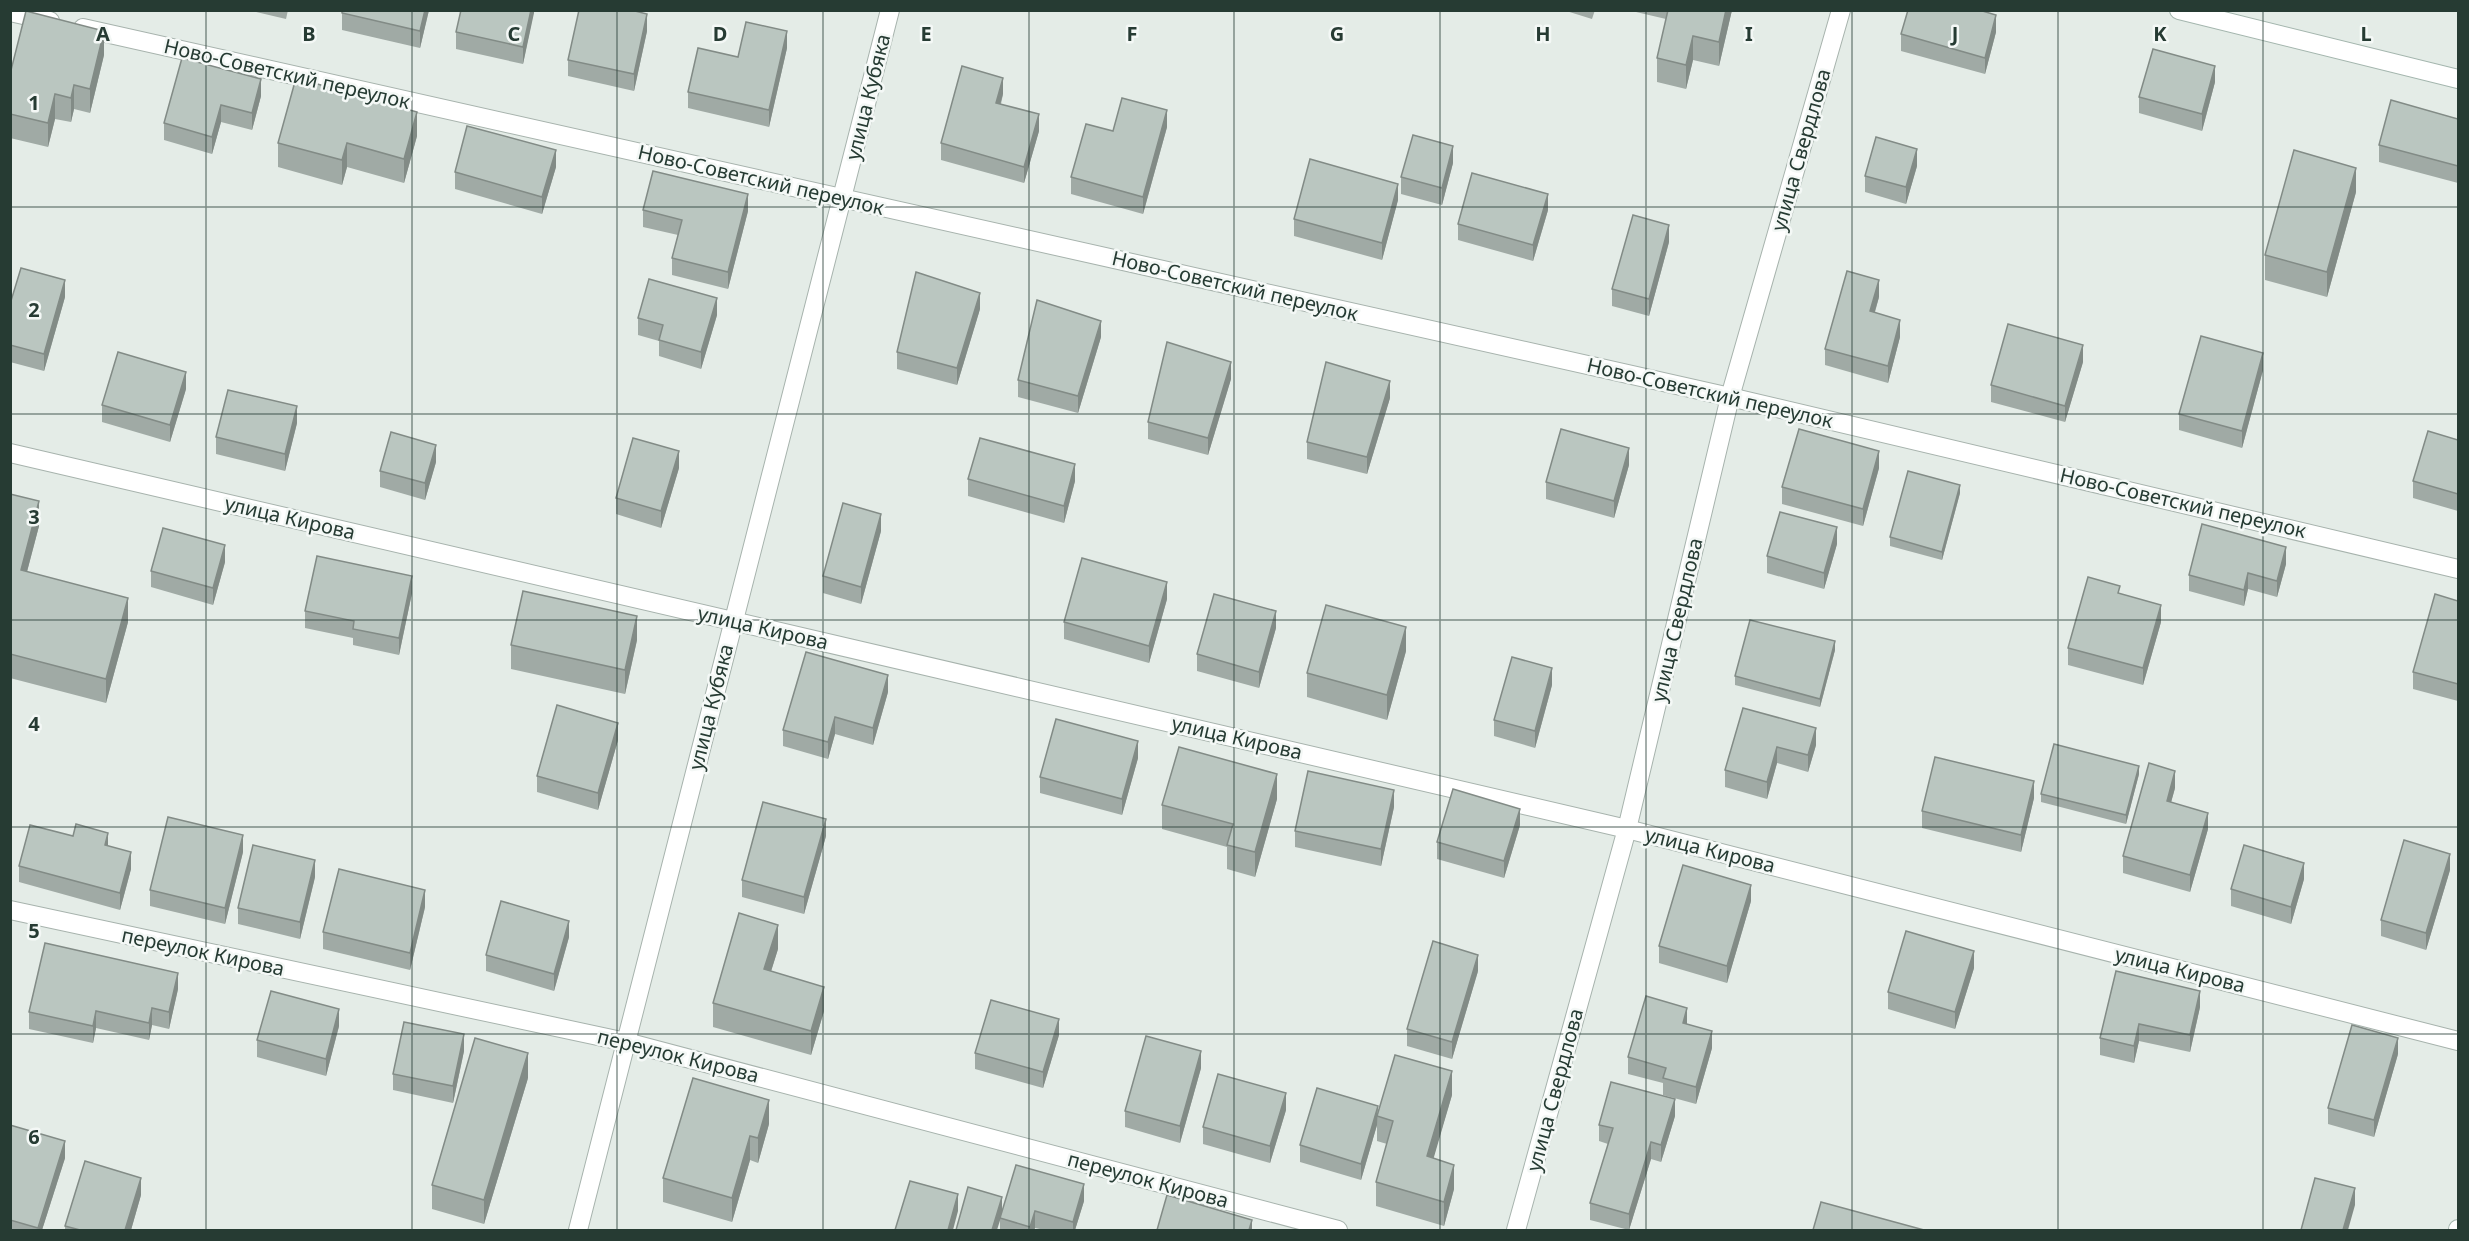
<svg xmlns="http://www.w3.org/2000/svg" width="2469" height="1241" font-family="'Noto Sans',sans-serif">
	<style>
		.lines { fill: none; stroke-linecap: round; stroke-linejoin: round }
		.street-casing { stroke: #a7b3ad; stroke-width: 20 }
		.secondary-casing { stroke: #a4b6ae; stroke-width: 20 }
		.street { stroke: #fff; stroke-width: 18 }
		.secondary { stroke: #fff; stroke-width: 18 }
		.wall { fill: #a0aaa5 }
		.shaded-wall { fill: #828b86 }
		.building { fill: #bac6c0; stroke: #828b86; stroke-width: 1.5 }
		.grid { fill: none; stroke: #263b33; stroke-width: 1.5; stroke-opacity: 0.55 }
		.labels { text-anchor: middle; stroke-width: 5; stroke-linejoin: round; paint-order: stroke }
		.street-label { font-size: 20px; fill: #263b33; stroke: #f4f8f6 }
		.grid-label { font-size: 20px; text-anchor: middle; font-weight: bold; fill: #263b33; stroke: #f4f8f6; stroke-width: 5; stroke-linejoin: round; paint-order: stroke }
	</style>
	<rect width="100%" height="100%" fill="#e4ece7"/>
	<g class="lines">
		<defs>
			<g id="street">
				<polyline points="10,12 50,21"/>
				<polyline points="83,28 1730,397 2458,569"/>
				<polyline points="10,453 1627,829 2458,1041"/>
				<polyline points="10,910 626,1042 1338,1230"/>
				<polyline points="578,1230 890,10"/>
				<polyline points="1516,1230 1627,829 1730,397 1841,10"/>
			</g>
			<g id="secondary">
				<polyline points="2179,10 2458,79"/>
				<polyline points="2458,1230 2458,1229"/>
			</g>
		</defs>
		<!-- street casing -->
		<use href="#street" class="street-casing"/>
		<!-- secondary casing -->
		<use href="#secondary" class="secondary-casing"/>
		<!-- street -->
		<use href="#street" class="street"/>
		<!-- secondary -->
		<use href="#secondary" class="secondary"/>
	</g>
	<!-- wall -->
	<g class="wall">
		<polygon points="248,10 288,10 286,19"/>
		<polygon points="429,10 420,48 342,30 342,13"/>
		<polygon points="534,10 523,64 456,49 456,32"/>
		<polygon points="1563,10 1595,10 1592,19"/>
		<polygon points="1636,10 1732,10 1719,66 1693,60 1686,89 1657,82 1657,58 1666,19 1636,12"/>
		<polygon points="647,31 634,91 568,76 568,60"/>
		<polygon points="1996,32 1985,74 1901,51 1901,34"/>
		<polygon points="787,48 769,127 688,108 688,92 738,57"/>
		<polygon points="104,55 90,113 74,109 71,122 55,119 48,147 10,138 10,74"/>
		<polygon points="261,79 261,96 252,130 221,122 212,154 164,140 164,123"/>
		<polygon points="2215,82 2202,131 2139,113 2139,97"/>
		<polygon points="1003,94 1001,104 1039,131 1024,183 941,160 941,143"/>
		<polygon points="2458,119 2458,183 2379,162 2379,145"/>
		<polygon points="1167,127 1143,214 1071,194 1071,177 1113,131"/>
		<polygon points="417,136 404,183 347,167 342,185 278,167 278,143"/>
		<polygon points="1453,163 1442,205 1401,194 1401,177"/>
		<polygon points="1917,166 1906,204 1865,192 1865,176"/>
		<polygon points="556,167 542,214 455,189 455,172"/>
		<polygon points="2356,192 2327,297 2265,280 2265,255"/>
		<polygon points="1398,200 1382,260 1294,236 1294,219"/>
		<polygon points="643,210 748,211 728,289 672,275 672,258 678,235 643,227"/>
		<polygon points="1548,210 1533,261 1458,240 1458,224"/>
		<polygon points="1669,242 1649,316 1612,306 1612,289"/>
		<polygon points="65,297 44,371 10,362 10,304"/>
		<polygon points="1879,297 1875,312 1900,337 1888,383 1825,365 1825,349"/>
		<polygon points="980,309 957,385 897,369 897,352"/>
		<polygon points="717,315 701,369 659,356 659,341 638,335 638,318"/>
		<polygon points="1101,337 1078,413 1018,397 1018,380"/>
		<polygon points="2083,362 2065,422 1991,402 1991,385"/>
		<polygon points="2263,370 2242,448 2179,430 2179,414"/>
		<polygon points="1231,379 1208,455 1148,439 1148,422"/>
		<polygon points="186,389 170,442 102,422 102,405"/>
		<polygon points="1390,398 1367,474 1307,459 1307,442"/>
		<polygon points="297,423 285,471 216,454 216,437"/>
		<polygon points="2458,440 2458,511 2413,498 2413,481"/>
		<polygon points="436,462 425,500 380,487 380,471"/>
		<polygon points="1629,465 1614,518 1546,499 1546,482"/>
		<polygon points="679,468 661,528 616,514 616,498"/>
		<polygon points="1879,468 1863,526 1782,504 1782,487"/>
		<polygon points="968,479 1075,481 1064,523 968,496"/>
		<polygon points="1960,493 1942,560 1890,546 1890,537"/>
		<polygon points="10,494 39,526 27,572 128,622 106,703 10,678"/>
		<polygon points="881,531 861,604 823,593 823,576"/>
		<polygon points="1837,544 1824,589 1767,573 1767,556"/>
		<polygon points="225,562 213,605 151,587 151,571"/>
		<polygon points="2286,564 2277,597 2248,589 2244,606 2189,591 2189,575"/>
		<polygon points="412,593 399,655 353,645 353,638 305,628 305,611"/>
		<polygon points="1167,599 1149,663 1064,639 1064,622"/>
		<polygon points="2458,601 2458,701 2413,689 2413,672"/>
		<polygon points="2161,622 2143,685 2068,665 2068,648"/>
		<polygon points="1276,628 1259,688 1197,671 1197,654"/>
		<polygon points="637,640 625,694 511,669 511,645"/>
		<polygon points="1835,650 1820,707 1735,685 1735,676"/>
		<polygon points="1406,651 1387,720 1307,697 1307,673"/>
		<polygon points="1552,685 1535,748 1494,736 1494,720"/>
		<polygon points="888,692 873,745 835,734 828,759 783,746 783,730"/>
		<polygon points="1743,708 1816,745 1808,772 1777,763 1767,799 1725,787 1725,770"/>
		<polygon points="618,740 598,810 537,792 537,776"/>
		<polygon points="1138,758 1122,815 1040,793 1040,777"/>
		<polygon points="2139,774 2126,824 2041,802 2041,794"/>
		<polygon points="2175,788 2171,802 2208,829 2190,892 2123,873 2123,856"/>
		<polygon points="2034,798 2021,852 1922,828 1922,811"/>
		<polygon points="1277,799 1255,877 1227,869 1227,847 1162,829 1162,805"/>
		<polygon points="1394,807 1381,866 1295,847 1295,831"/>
		<polygon points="1520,825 1504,878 1437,859 1437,842"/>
		<polygon points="826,836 804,914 742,897 742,880"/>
		<polygon points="108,846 131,869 120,910 19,882 19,866"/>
		<polygon points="243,852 225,924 150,906 150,890"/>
		<polygon points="2450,870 2426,950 2381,936 2381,920"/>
		<polygon points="315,877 300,939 238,924 238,908"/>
		<polygon points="2304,879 2291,924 2231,906 2231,889"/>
		<polygon points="1751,901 1727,983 1659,963 1659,946"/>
		<polygon points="425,907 410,970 323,949 323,932"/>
		<polygon points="569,937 554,991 486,971 486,955"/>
		<polygon points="778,949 771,971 824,1011 811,1055 713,1027 713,1003"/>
		<polygon points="1974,968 1955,1029 1888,1009 1888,992"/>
		<polygon points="1478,971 1452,1059 1407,1046 1407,1029"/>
		<polygon points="2116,971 2200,1007 2190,1052 2139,1041 2134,1063 2100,1055 2100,1038"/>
		<polygon points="178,989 169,1029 152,1025 149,1040 96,1028 93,1043 29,1029 29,1012"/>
		<polygon points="1687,1025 1712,1048 1696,1104 1663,1095 1663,1083 1628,1074 1628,1057"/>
		<polygon points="339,1026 326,1076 257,1057 257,1040"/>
		<polygon points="1059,1035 1043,1088 975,1069 975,1053"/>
		<polygon points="464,1051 453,1103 393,1090 393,1074"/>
		<polygon points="2398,1054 2374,1137 2328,1124 2328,1108"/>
		<polygon points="1201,1068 1180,1143 1125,1127 1125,1111"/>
		<polygon points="528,1078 484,1224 432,1209 432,1185"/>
		<polygon points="1452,1095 1433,1158 1454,1189 1444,1226 1376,1206 1376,1182 1387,1144 1377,1141 1377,1125 1361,1180 1300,1162 1300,1145 1378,1115"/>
		<polygon points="1286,1110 1270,1163 1203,1144 1203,1127"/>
		<polygon points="1675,1116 1661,1162 1651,1159 1629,1230 1590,1220 1590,1203 1608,1144 1599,1141 1599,1125"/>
		<polygon points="769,1124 758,1163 750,1160 732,1222 663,1202 663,1178"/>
		<polygon points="11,1125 65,1158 42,1230 10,1230"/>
		<polygon points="141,1195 131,1230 65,1230 65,1226"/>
		<polygon points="1084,1201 1075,1230 1045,1230 1035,1228 1034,1230 1000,1230 1000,1219 1002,1213"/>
	</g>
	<!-- shaded-wall -->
	<g class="shaded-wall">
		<polygon points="425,10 429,10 420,48 420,31"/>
		<polygon points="531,10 534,10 534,13 523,64 523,47"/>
		<polygon points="1726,10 1732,10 1719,66 1719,42"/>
		<polygon points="647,14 647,31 634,91 634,74"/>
		<polygon points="1996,15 1996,32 1985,74 1985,58"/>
		<polygon points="104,31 104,55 90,113 90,89"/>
		<polygon points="787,31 787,48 769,127 769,110"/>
		<polygon points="1693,36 1693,60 1686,89 1686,65"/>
		<polygon points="2215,66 2215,82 2202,131 2202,114"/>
		<polygon points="1003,78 1003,94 996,119 996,103"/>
		<polygon points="261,79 261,96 252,130 252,113"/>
		<polygon points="74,85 74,109 71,122 71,98"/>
		<polygon points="55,94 55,119 48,147 48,123"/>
		<polygon points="221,105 221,122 212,154 212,137"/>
		<polygon points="1167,110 1167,127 1143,214 1143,197"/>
		<polygon points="417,112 417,136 404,183 404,159"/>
		<polygon points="1039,114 1039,131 1024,183 1024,167"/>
		<polygon points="347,143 347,167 342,185 342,160"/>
		<polygon points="1453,146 1453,163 1442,205 1442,188"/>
		<polygon points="1917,149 1917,166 1906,204 1906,187"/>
		<polygon points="556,150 556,167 542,214 542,197"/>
		<polygon points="2356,168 2356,192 2327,297 2327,272"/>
		<polygon points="1398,184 1398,200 1382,260 1382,243"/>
		<polygon points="748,194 748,211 728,289 728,272"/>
		<polygon points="1548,194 1548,210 1533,261 1533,245"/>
		<polygon points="1669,225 1669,242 1649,316 1649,299"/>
		<polygon points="65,280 65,297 44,371 44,354"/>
		<polygon points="1879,280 1879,297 1870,328 1870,311"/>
		<polygon points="980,293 980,309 957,385 957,368"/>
		<polygon points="717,298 717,315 701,369 701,352"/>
		<polygon points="1900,320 1900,337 1888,383 1888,366"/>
		<polygon points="1101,321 1101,337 1078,413 1078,396"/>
		<polygon points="2083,345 2083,362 2065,422 2065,406"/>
		<polygon points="2263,353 2263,370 2242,448 2242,431"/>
		<polygon points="1231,362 1231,379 1208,455 1208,438"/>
		<polygon points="186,372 186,389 170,442 170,425"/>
		<polygon points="1390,381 1390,398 1367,474 1367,457"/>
		<polygon points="297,406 297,423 285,471 285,454"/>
		<polygon points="436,445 436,462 425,500 425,483"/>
		<polygon points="1629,448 1629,465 1614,518 1614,501"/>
		<polygon points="679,451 679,468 661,528 661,511"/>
		<polygon points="1879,451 1879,468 1863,526 1863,509"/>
		<polygon points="1075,464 1075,481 1064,523 1064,506"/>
		<polygon points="1960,485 1960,493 1942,560 1942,552"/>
		<polygon points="39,501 39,526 21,594 21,570"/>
		<polygon points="881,514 881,531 861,604 861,587"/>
		<polygon points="1837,527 1837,544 1824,589 1824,573"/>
		<polygon points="225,545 225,562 213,605 213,588"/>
		<polygon points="2286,547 2286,564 2277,597 2277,581"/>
		<polygon points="2248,573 2248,589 2244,606 2244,590"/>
		<polygon points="412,576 412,593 399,655 399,638"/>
		<polygon points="1167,582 1167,599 1149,663 1149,646"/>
		<polygon points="128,598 128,622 106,703 106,679"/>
		<polygon points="2161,605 2161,622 2143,685 2143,668"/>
		<polygon points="1276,611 1276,628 1259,688 1259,672"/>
		<polygon points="637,616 637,640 625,694 625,670"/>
		<polygon points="1406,627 1406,651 1387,720 1387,695"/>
		<polygon points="1835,641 1835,650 1820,707 1820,699"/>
		<polygon points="1552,668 1552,685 1535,748 1535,731"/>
		<polygon points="888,675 888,692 873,745 873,728"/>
		<polygon points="835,717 835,734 828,759 828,742"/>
		<polygon points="618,723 618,740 598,810 598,793"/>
		<polygon points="1816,728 1816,745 1808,772 1808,755"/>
		<polygon points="1138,741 1138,758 1122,815 1122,799"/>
		<polygon points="1777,747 1777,763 1767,799 1767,782"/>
		<polygon points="2139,766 2139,774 2126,824 2126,815"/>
		<polygon points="2175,771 2175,788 2167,817 2167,801"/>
		<polygon points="1277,774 1277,799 1255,877 1255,852"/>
		<polygon points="2034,781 2034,798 2021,852 2021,835"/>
		<polygon points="1394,790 1394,807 1381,866 1381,849"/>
		<polygon points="1520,809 1520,825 1504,878 1504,861"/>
		<polygon points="2208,813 2208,829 2190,892 2190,875"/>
		<polygon points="826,819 826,836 804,914 804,897"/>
		<polygon points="108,833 108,849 105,845"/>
		<polygon points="243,835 243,852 225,924 225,908"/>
		<polygon points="131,852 131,869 120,910 120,893"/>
		<polygon points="2450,854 2450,870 2426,950 2426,933"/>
		<polygon points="315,860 315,877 300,939 300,922"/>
		<polygon points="2304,863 2304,879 2291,924 2291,907"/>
		<polygon points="1751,885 1751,901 1727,983 1727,966"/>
		<polygon points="425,890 425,907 410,970 410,953"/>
		<polygon points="569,921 569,937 554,991 554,974"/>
		<polygon points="778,925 778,949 764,994 764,969"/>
		<polygon points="1974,951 1974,968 1955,1029 1955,1012"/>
		<polygon points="1478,955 1478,971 1452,1059 1452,1042"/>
		<polygon points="178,973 178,989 169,1029 169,1012"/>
		<polygon points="824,987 824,1011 811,1055 811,1031"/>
		<polygon points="2200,991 2200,1007 2190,1052 2190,1035"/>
		<polygon points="152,1008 152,1025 149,1040 149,1023"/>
		<polygon points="1687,1008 1687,1025 1683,1023"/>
		<polygon points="339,1009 339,1026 326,1076 326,1059"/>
		<polygon points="96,1011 96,1028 93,1043 93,1026"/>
		<polygon points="1059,1019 1059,1035 1043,1088 1043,1072"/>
		<polygon points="2139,1024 2139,1041 2134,1063 2134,1046"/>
		<polygon points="1712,1031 1712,1048 1696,1104 1696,1087"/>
		<polygon points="464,1034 464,1051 453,1103 453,1086"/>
		<polygon points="2398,1038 2398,1054 2374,1137 2374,1120"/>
		<polygon points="1201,1051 1201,1068 1180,1143 1180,1126"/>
		<polygon points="528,1053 528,1078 484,1224 484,1200"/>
		<polygon points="1452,1071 1452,1095 1427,1181 1427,1156"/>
		<polygon points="1286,1093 1286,1110 1270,1163 1270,1146"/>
		<polygon points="1675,1099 1675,1116 1661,1162 1661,1145"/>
		<polygon points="769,1100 769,1124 758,1163 758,1138"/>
		<polygon points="1378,1106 1377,1125 1361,1180 1361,1164"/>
		<polygon points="750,1136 750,1160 732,1222 732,1198"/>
		<polygon points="65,1141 65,1158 42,1230 38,1230"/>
		<polygon points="1651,1142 1651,1159 1629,1230 1629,1214"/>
		<polygon points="1454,1165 1454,1189 1444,1226 1444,1202"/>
		<polygon points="141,1178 141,1195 131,1230 125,1230"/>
		<polygon points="1084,1184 1084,1201 1075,1230 1073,1230 1073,1222"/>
		<polygon points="2355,1188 2355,1205 2348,1230 2343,1230"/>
		<polygon points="958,1194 958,1211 953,1230 948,1230"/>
		<polygon points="1002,1197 1002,1214 997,1230 992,1230"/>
		<polygon points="1035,1211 1035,1228 1034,1230 1030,1230 1030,1227"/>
		<polygon points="1252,1220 1252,1230 1249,1230"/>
	</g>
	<!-- building -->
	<g class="building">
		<polygon points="342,10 425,10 420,31 342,13"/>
		<polygon points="461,10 531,10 523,47 456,32"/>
		<polygon points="579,10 631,10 647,14 634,74 568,60"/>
		<polygon points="1668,10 1726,10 1719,42 1693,36 1686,65 1657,58"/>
		<polygon points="1908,10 1979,10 1996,15 1985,58 1901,34"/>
		<polygon points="26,11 104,31 90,89 74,85 71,98 55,94 48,123 10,114 10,74"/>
		<polygon points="746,22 787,31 769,110 688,92 698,48 738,57"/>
		<polygon points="2153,49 2215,66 2202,114 2139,97"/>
		<polygon points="182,58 261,79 252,113 221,105 212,137 164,123"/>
		<polygon points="962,66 1003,78 996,103 1039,114 1024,167 941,143"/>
		<polygon points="296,78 417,112 404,159 347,143 342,160 278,143"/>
		<polygon points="1122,98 1167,110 1143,197 1071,177 1086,124 1113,131"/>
		<polygon points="2391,100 2458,119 2458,166 2379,145"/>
		<polygon points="467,126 556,150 542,197 455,172"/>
		<polygon points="1413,135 1453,146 1442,188 1401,177"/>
		<polygon points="1876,137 1917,149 1906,187 1865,176"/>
		<polygon points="2294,150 2356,168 2327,272 2265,255"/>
		<polygon points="1310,159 1398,184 1382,243 1294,219"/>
		<polygon points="653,171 748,194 728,272 672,258 682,220 643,210"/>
		<polygon points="1472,173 1548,194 1533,245 1458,224"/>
		<polygon points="1633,215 1669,225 1649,299 1612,289"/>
		<polygon points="21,268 65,280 44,354 10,345 10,304"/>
		<polygon points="1847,271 1879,280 1870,311 1900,320 1888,366 1825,349"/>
		<polygon points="916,272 980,293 957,368 897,352"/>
		<polygon points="649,279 717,298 701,352 659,340 663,325 638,318"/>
		<polygon points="1037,300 1101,321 1078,396 1018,380"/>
		<polygon points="2008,324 2083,345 2065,406 1991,385"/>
		<polygon points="2201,336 2263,353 2242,431 2179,414"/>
		<polygon points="1167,342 1231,362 1208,438 1148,422"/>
		<polygon points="118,352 186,372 170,425 102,405"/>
		<polygon points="1326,362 1390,381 1367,457 1307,442"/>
		<polygon points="228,390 297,406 285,454 216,437"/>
		<polygon points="1561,429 1629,448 1614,501 1546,482"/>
		<polygon points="1799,429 1879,451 1863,509 1782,487"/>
		<polygon points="2428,431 2458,440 2458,494 2413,481"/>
		<polygon points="391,432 436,445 425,483 380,471"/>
		<polygon points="633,438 679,451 661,511 616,498"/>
		<polygon points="980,438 1075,464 1064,506 968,479"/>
		<polygon points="1908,471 1960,485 1942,552 1890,537"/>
		<polygon points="10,494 39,501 21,570 128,598 106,679 10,654"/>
		<polygon points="843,503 881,514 861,587 823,576"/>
		<polygon points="1780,512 1837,527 1824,573 1767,556"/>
		<polygon points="2202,524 2286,547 2277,581 2248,573 2244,590 2189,575"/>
		<polygon points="163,528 225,545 213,588 151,571"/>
		<polygon points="317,556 412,576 399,638 353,629 354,621 305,611"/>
		<polygon points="1082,558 1167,582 1149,646 1064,622"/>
		<polygon points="2088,577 2120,586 2118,593 2161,605 2143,668 2068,648"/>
		<polygon points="523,591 637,616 625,670 511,645"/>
		<polygon points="1214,594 1276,611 1259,672 1197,654"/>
		<polygon points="2435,594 2458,601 2458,684 2413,672"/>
		<polygon points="1326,605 1406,627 1387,695 1307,673"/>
		<polygon points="1750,620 1835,641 1820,699 1735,676"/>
		<polygon points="806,652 888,675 873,728 835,717 828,742 783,730"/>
		<polygon points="1512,657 1552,668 1535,731 1494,720"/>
		<polygon points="557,705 618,723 598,793 537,776"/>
		<polygon points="1743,708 1816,728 1808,755 1777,747 1767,782 1725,770"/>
		<polygon points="1056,719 1138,741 1122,799 1040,777"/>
		<polygon points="2054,744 2139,766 2126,815 2041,794"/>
		<polygon points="1179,747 1277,774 1255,852 1227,845 1233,824 1162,805"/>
		<polygon points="1935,757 2034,781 2021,835 1922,811"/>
		<polygon points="2149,763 2175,771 2167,801 2208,813 2190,875 2123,856"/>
		<polygon points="1308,771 1394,790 1381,849 1295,831"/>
		<polygon points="1453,789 1520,809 1504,861 1437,842"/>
		<polygon points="763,802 826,819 804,897 742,880"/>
		<polygon points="168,817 243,835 225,908 150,890"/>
		<polygon points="76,824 108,833 105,845 131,852 120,893 19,866 30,825 73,836"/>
		<polygon points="2404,840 2450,854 2426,933 2381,920"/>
		<polygon points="253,845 315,860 300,922 238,908"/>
		<polygon points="2244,845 2304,863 2291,907 2231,889"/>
		<polygon points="1683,865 1751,885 1727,966 1659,946"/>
		<polygon points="339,869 425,890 410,953 323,932"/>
		<polygon points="501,901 569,921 554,974 486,955"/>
		<polygon points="739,913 778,925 764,969 824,987 811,1031 713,1003"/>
		<polygon points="1906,931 1974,951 1955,1012 1888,992"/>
		<polygon points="1433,941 1478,955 1452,1042 1407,1029"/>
		<polygon points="45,943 178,973 169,1012 152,1008 149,1023 96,1011 93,1026 29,1012"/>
		<polygon points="2116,971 2200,991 2190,1035 2139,1024 2134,1046 2100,1038"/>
		<polygon points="271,991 339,1009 326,1059 257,1040"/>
		<polygon points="1646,996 1687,1008 1683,1023 1712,1031 1696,1087 1663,1078 1666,1068 1628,1057"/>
		<polygon points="991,1000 1059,1019 1043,1072 975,1053"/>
		<polygon points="404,1022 464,1034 453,1086 393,1074"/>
		<polygon points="2352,1025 2398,1038 2374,1120 2328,1108"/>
		<polygon points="1146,1036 1201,1051 1180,1126 1125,1111"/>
		<polygon points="475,1038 528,1053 484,1200 432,1185"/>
		<polygon points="1395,1055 1452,1071 1427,1156 1454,1165 1444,1202 1376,1182 1393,1121 1377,1116"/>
		<polygon points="1218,1074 1286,1093 1270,1146 1203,1127"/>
		<polygon points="693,1078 769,1100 758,1138 750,1136 732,1198 663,1178"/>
		<polygon points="1611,1082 1675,1099 1661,1145 1651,1142 1629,1214 1590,1203 1613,1128 1599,1125"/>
		<polygon points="1317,1088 1378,1106 1361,1164 1300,1145"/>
		<polygon points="10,1125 65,1141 38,1228 10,1220"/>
		<polygon points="85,1161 141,1178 125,1230 80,1230 65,1226"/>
		<polygon points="1016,1165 1084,1184 1073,1222 1035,1211 1030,1227 1000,1218"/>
		<polygon points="2315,1178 2355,1188 2343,1230 2301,1230"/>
		<polygon points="910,1181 958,1194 948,1230 895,1230"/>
		<polygon points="968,1187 1002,1197 992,1230 956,1230"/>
		<polygon points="1167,1195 1252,1220 1249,1230 1157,1230"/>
		<polygon points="1821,1202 1924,1230 1813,1230"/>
	</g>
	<!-- grid -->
	<path class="grid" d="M 206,10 L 206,1230M 412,10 L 412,1230M 617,10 L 617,1230M 823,10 L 823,1230M 1029,10 L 1029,1230M 1234,10 L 1234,1230M 1440,10 L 1440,1230M 1646,10 L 1646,1230M 1852,10 L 1852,1230M 2058,10 L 2058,1230M 2263,10 L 2263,1230M 10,207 L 2458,207M 10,414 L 2458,414M 10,620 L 2458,620M 10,827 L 2458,827M 10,1034 L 2458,1034"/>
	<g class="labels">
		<!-- street labels -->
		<g class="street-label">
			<text transform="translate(287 74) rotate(13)" y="7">Ново-Советский переулок</text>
			<text transform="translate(868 97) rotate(-76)" y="7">улица Кубяка</text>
			<text transform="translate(1801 150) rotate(-74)" y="7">улица Свердлова</text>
			<text transform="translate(761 180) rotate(13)" y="7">Ново-Советский переулок</text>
			<text transform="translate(1235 286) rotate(13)" y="7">Ново-Советский переулок</text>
			<text transform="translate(1710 393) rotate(13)" y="7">Ново-Советский переулок</text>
			<text transform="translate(2183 503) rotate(13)" y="7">Ново-Советский переулок</text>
			<text transform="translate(290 518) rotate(13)" y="7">улица Кирова</text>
			<text transform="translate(1677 620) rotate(-77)" y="7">улица Свердлова</text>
			<text transform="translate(763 628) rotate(13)" y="7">улица Кирова</text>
			<text transform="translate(711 707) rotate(-76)" y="7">улица Кубяка</text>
			<text transform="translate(1237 738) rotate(13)" y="7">улица Кирова</text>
			<text transform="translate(1710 850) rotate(14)" y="7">улица Кирова</text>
			<text transform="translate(203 952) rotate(12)" y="7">переулок Кирова</text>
			<text transform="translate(2180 970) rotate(14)" y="7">улица Кирова</text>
			<text transform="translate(678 1056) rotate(14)" y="7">переулок Кирова</text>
			<text transform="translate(1555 1090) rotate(-75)" y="7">улица Свердлова</text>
			<text transform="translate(1148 1180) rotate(15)" y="7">переулок Кирова</text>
		</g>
	</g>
	<g class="grid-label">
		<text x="103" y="41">A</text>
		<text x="309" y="41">B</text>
		<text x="514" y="41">C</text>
		<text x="720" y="41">D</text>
		<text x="926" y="41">E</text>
		<text x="1132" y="41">F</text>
		<text x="1337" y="41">G</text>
		<text x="1543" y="41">H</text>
		<text x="1749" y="41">I</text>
		<text x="1955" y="41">J</text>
		<text x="2160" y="41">K</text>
		<text x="2366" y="41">L</text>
		<text x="34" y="110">1</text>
		<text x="34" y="317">2</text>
		<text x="34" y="524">3</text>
		<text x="34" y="731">4</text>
		<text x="34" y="938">5</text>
		<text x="34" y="1144">6</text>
	</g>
	<!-- border -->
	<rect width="2469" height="1241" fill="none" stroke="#263b33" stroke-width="24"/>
</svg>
